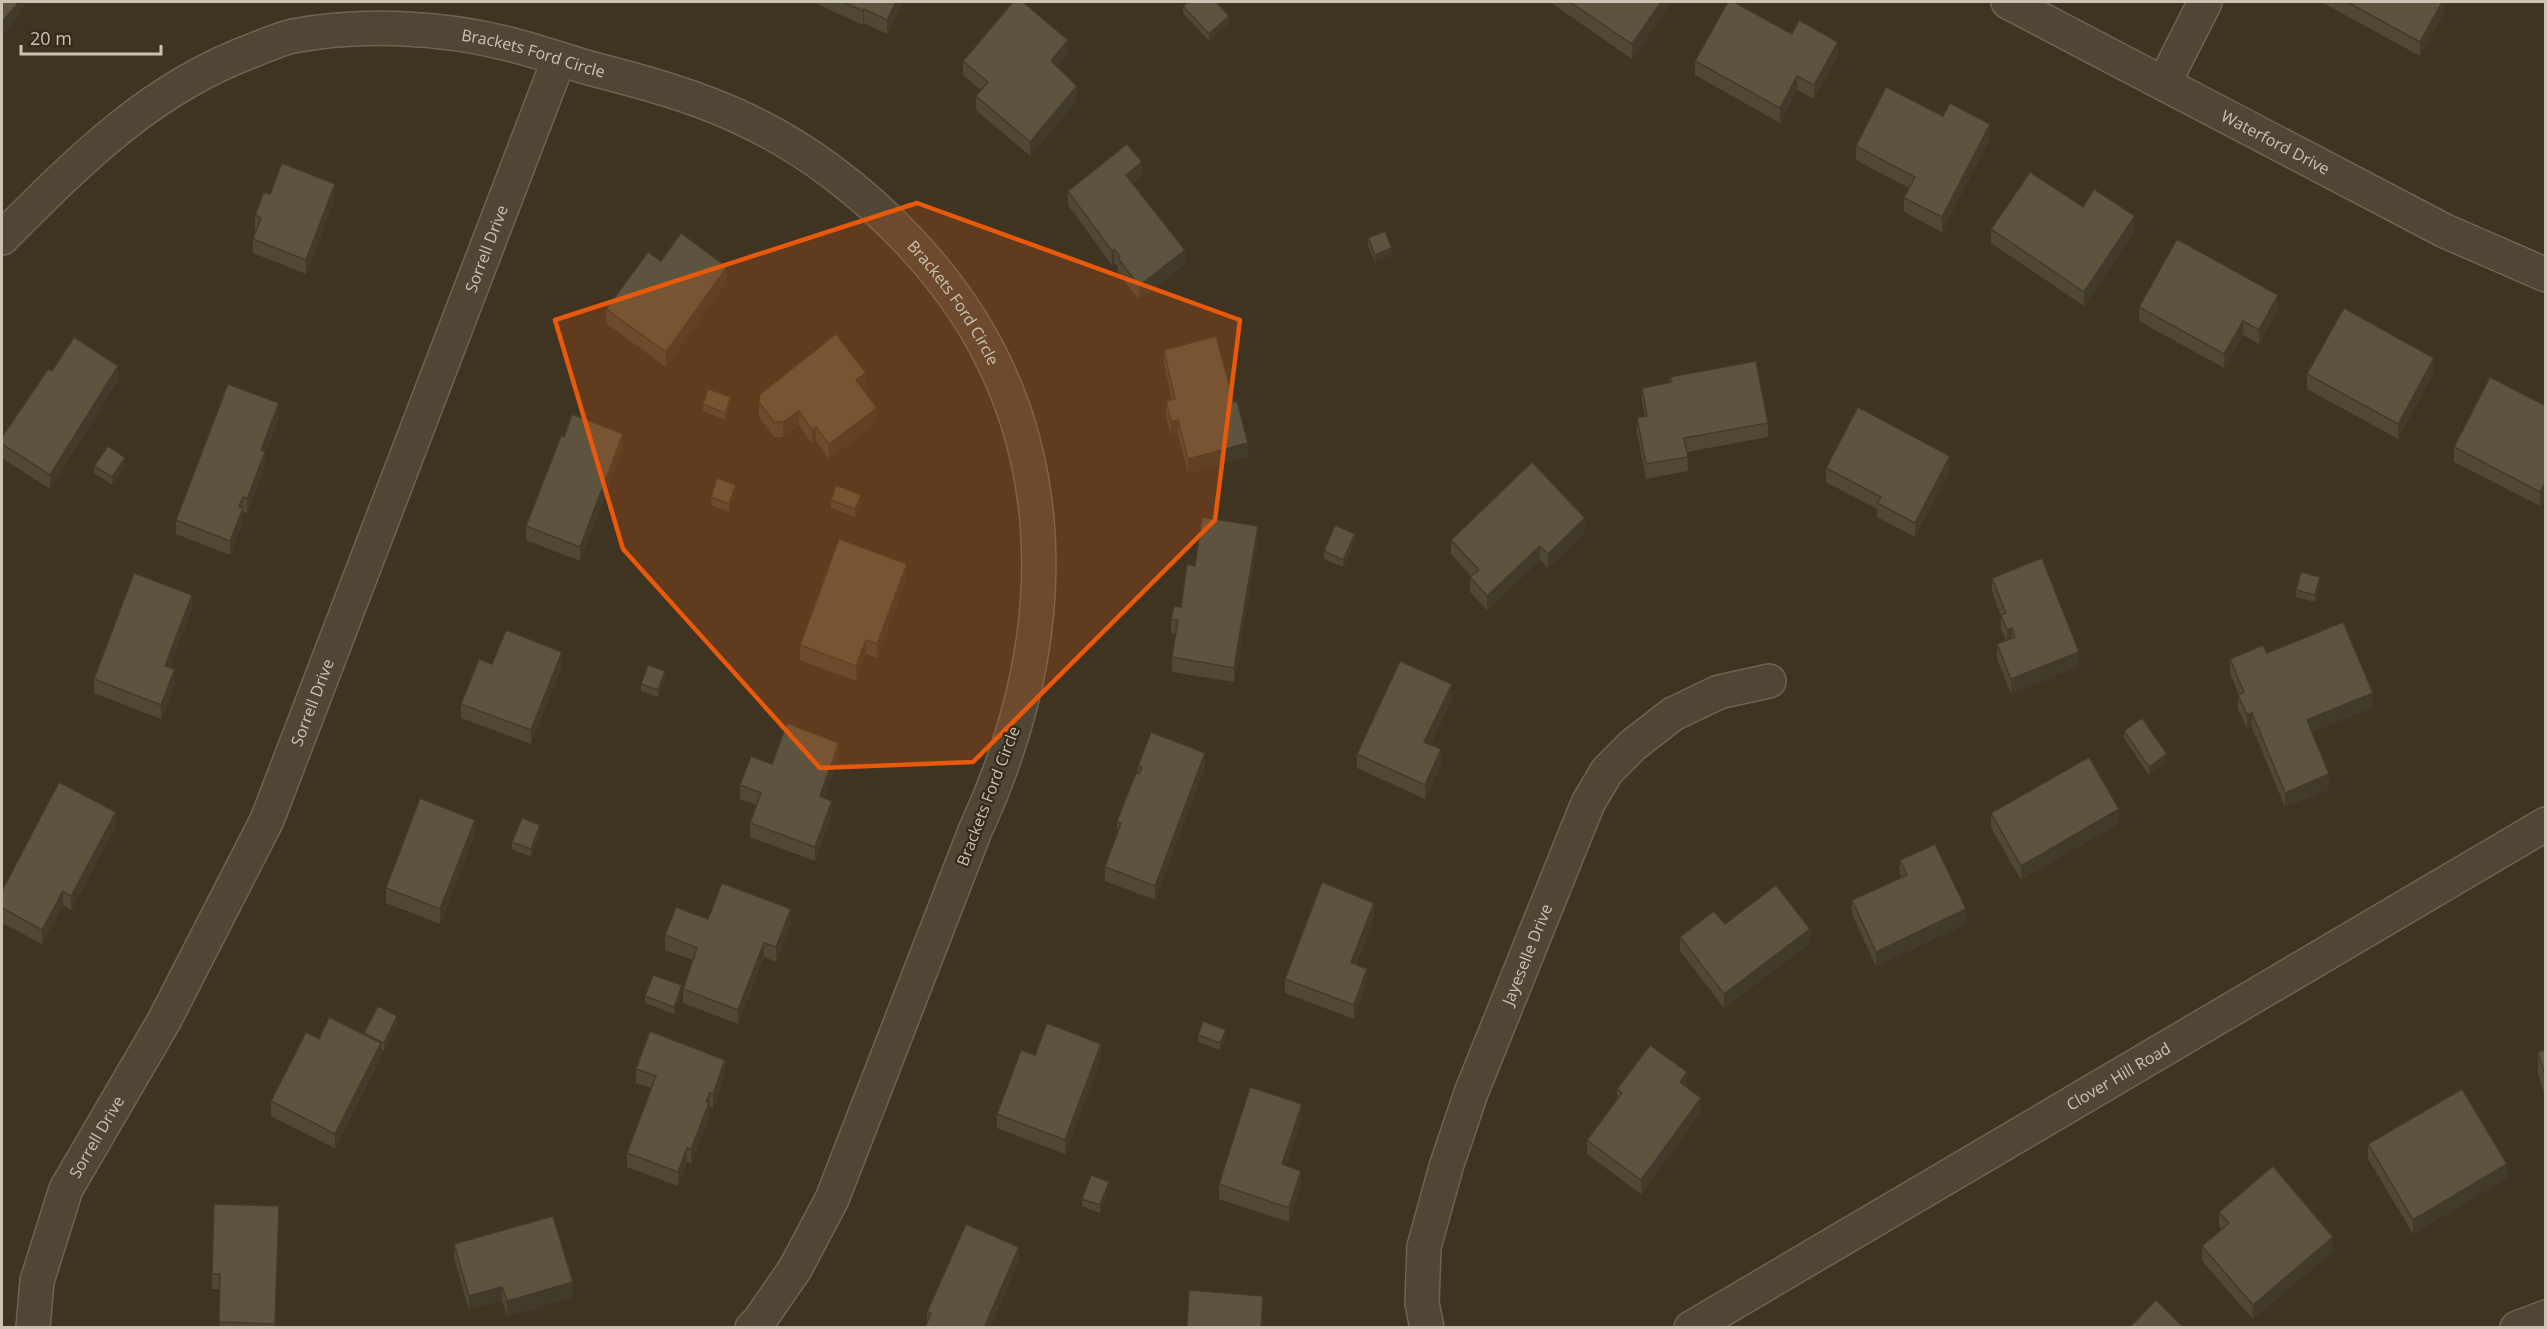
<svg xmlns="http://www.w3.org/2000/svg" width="2547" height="1329" font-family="'Open Sans',sans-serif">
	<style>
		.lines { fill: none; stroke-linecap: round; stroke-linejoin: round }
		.minor-casing { stroke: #6d6454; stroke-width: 36 }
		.minor { stroke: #4f4636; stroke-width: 33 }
		.wall { fill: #514735 }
		.shaded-wall { fill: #423a2b }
		.building { fill: #5e533e; stroke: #423a2b; stroke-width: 1.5 }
		.marked { fill: #e8590c; fill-opacity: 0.2; stroke: #e8590c; stroke-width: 4.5; stroke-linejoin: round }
		.labels { text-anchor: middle; stroke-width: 4.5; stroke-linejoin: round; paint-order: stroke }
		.street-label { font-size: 16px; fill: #cac2b2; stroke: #342b1b }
	</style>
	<rect width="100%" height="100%" fill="#3f3422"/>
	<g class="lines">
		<defs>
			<g id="minor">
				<path id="s1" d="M 2008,2 L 2445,231 L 2546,275"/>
				<polyline points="2164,83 2205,2"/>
				<path id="s2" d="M 2,238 C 78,162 150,88 254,50 C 266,45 280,39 293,36 C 363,23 441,27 509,44 C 536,51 563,60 589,68 C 643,82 697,96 748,121 C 807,149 863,192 908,240 C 1069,409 1069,627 975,831 L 832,1199 L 795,1269 L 759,1321 L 752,1328"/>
				<path id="s3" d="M 33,1328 L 37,1281 L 66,1189 L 164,1021 L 267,820 L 559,59"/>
				<path id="s4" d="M 1427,1328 L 1422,1303 L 1424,1247 L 1446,1167 L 1471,1093 L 1588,803 L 1607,771 L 1633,745 L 1673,714 L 1719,692 L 1769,681"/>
				<path id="s5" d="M 1691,1328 L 2546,824"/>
				<polyline points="2517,1328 2546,1317"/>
			</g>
		</defs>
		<!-- minor casing -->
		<use href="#minor" class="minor-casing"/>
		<!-- minor -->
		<use href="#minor" class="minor"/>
	</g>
	<!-- wall -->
	<g class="wall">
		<polygon points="813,2 903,2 887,34 864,23 863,25"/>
		<polygon points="1550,2 1671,2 1632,59"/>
		<polygon points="2321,2 2444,2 2444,13 2420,56"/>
		<polygon points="1183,6 1229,23 1209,41 1183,13"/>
		<polygon points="1792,34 1838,56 1814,99 1797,90 1780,123 1695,75 1695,61"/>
		<polygon points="1068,54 1057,67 1077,100 1030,156 976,110 976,96 981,90 963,75 963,61"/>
		<polygon points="1943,116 1990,138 1942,232 1904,212 1904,198 1909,188 1856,160 1856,146"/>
		<polygon points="1142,176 1133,183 1185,264 1139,300 1118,272 1118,267 1114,263 1112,265 1068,205 1068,191"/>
		<polygon points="270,194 335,198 306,274 253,253 253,239 256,230 255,230 255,215"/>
		<polygon points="2083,207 2135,230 2084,306 1991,243 1991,229"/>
		<polygon points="1368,238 1392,255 1375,262 1368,246"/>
		<polygon points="661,261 727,281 666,367 606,323 606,309"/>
		<polygon points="2139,307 2278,309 2259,344 2243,335 2224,368 2139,321"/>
		<polygon points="1164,350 1248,457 1188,473 1178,434 1171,436 1166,416 1166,401 1172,400 1164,364"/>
		<polygon points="52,371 118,380 50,489 2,458 2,437"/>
		<polygon points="2434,372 2398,439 2307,389 2307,374"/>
		<polygon points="1670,377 1768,423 1768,437 1687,452 1688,471 1646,479 1637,432 1637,418 1645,417 1642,402 1642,388 1670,382"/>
		<polygon points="866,387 863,389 877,422 829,459 816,441 812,444 799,425 783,437 774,437 759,417 759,402"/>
		<polygon points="703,404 731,405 725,420 703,411"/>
		<polygon points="2546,406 2546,495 2540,506 2454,462 2454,447"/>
		<polygon points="279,417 265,454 265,466 247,513 243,512 243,522 230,555 176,534 176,520"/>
		<polygon points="564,437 623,448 580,561 526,540 526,526"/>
		<polygon points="125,465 112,485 94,473 94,466"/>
		<polygon points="1826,468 1950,470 1915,537 1877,517 1877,509 1826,482"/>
		<polygon points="736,492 729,512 711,505 711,497"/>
		<polygon points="831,500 861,502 855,517 831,508"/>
		<polygon points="1585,532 1548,568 1540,560 1487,610 1470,592 1470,577 1471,576 1451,554 1451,540"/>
		<polygon points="1258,540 1234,682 1172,672 1172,657 1176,634 1171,633 1171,619 1181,607"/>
		<polygon points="1355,541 1343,567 1324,559 1324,551"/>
		<polygon points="907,578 877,658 866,654 856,681 800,660 800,645"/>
		<polygon points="1992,578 2079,666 2011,694 1997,658 1997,644 2006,640 2001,629 2001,616 1992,592"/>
		<polygon points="2320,585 2315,602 2296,597 2296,590"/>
		<polygon points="192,609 169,667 175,684 161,719 94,693 94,679"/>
		<polygon points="2267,653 2373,707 2312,732 2329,789 2285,807 2252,727 2247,729 2238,709 2238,695 2239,695 2230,673 2230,659"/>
		<polygon points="492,664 562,666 531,744 461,718 461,704"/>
		<polygon points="665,679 658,697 641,691 641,684"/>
		<polygon points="1452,699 1430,745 1441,764 1425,799 1357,768 1357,754"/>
		<polygon points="2124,731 2167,761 2149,775 2124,738"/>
		<polygon points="839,757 824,798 832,815 815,861 750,837 750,823 757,805 740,799 740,785 772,764"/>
		<polygon points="1138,766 1205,767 1155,900 1105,881 1105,867 1117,833 1117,821 1138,774"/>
		<polygon points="1991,813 2119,823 2021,880 1991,828"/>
		<polygon points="116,826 71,910 63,905 42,944 2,923 2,891"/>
		<polygon points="540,832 531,857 512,849 512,842"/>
		<polygon points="475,834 440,924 386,903 386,888"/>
		<polygon points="1900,860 1966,924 1876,966 1852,914 1852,900 1902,878 1900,874"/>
		<polygon points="1374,917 1356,964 1367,983 1354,1019 1285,993 1285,979"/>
		<polygon points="708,919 791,923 776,962 764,957 738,1024 683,1003 683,989 693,960 665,950 665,935"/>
		<polygon points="1725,924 1810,943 1724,1008 1680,951 1680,937"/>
		<polygon points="682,992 674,1014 645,1003 645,996"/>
		<polygon points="397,1023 384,1051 381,1049 381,1057 335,1148 271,1116 271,1101 319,1039 364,1034"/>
		<polygon points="1198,1035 1226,1037 1220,1050 1198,1042"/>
		<polygon points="2546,1050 2546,1100 2538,1073 2538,1052"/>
		<polygon points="1035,1055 1101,1058 1065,1154 997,1128 997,1114"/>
		<polygon points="636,1069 725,1074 713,1108 710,1107 709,1109 709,1118 691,1164 687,1162 678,1186 627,1167 627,1153 652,1088 636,1083"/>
		<polygon points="1687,1086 1701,1112 1641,1194 1587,1154 1587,1140 1617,1099 1617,1089"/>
		<polygon points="1302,1118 1286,1166 1301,1185 1289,1222 1219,1199 1219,1184"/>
		<polygon points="2368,1144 2507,1178 2413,1234 2368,1159"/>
		<polygon points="1109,1189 1100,1213 1082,1206 1082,1199"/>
		<polygon points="279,1206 275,1328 219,1328 220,1289 212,1289 212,1274"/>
		<polygon points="2219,1212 2333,1251 2253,1319 2202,1261 2202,1246 2222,1229 2219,1226"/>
		<polygon points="454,1244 573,1297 507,1316 502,1301 469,1310 454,1258"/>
		<polygon points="1019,1261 990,1328 925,1328 927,1323 927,1312"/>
	</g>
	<!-- shaded-wall -->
	<g class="shaded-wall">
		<polygon points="16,2 27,2 19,11 19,16 2,36 2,22"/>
		<polygon points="896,2 903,2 887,34 887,20"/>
		<polygon points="1661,2 1671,2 1632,59 1632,44"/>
		<polygon points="2442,2 2444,2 2444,13 2420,56 2420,42"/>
		<polygon points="864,9 864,23 863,25 863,11"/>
		<polygon points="1229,16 1229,23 1209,41 1209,34"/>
		<polygon points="1068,40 1068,54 1051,75 1051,61"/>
		<polygon points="1838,42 1838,56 1814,99 1814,85"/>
		<polygon points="1797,76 1797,90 1780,123 1780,108"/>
		<polygon points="1077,86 1077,100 1030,156 1030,142"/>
		<polygon points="1990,124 1990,138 1942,232 1942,217"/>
		<polygon points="1142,162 1142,176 1126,189 1126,175"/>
		<polygon points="335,184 335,198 306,274 306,260"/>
		<polygon points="2135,216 2135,230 2084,306 2084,292"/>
		<polygon points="1392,248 1392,255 1375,262 1375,255"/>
		<polygon points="1114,249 1114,263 1112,265 1112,251"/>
		<polygon points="1185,250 1185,264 1139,300 1139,286"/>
		<polygon points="727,267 727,281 666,367 666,352"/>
		<polygon points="2278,295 2278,309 2259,344 2259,330"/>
		<polygon points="2243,321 2243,335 2224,368 2224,354"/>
		<polygon points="2434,358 2434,372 2398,439 2398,424"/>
		<polygon points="118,366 118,380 50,489 50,475"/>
		<polygon points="866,373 866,387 856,394 856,380"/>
		<polygon points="731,397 731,405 725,420 725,413"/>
		<polygon points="279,403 279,417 265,454 265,466 247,513 247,499 261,450"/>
		<polygon points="877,408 877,422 829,459 829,444"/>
		<polygon points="799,411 799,425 783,437 783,422"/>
		<polygon points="1178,420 1178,434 1171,436 1171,422"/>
		<polygon points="816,427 816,441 812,444 812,430"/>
		<polygon points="623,434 623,448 580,561 580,547"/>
		<polygon points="1248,443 1248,457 1188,473 1188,459"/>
		<polygon points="1950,456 1950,470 1915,537 1915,523"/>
		<polygon points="125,458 125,465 112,485 112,477"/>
		<polygon points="2546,481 2546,495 2540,506 2540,492"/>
		<polygon points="736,485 736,492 729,512 729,504"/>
		<polygon points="861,495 861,502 855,517 855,509"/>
		<polygon points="243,497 243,522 230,555 230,541"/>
		<polygon points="1585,518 1585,532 1548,568 1548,554"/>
		<polygon points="1258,526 1258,540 1234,682 1234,668"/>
		<polygon points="1355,534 1355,541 1343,567 1343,560"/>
		<polygon points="1540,546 1540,560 1487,610 1487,596"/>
		<polygon points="907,564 907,578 877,658 877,644"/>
		<polygon points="2320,577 2320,585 2315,602 2315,595"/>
		<polygon points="192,595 192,609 165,680 165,666"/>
		<polygon points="2012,628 2012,643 2007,645 2007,630"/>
		<polygon points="866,640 866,654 856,681 856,666"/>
		<polygon points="562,652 562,666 531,744 531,730"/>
		<polygon points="2079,652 2079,666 2011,694 2011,679"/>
		<polygon points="175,669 175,684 161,719 161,705"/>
		<polygon points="665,671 665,679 658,697 658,690"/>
		<polygon points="1452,684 1452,699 1424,757 1424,742"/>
		<polygon points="2373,693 2373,707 2307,734 2307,720"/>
		<polygon points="2252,713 2252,727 2247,729 2247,715"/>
		<polygon points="839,743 839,757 820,810 820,796"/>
		<polygon points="1441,749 1441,764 1425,799 1425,785"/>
		<polygon points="1205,753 1205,767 1155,900 1155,886"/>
		<polygon points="2167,754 2167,761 2149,775 2149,767"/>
		<polygon points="2329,774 2329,789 2285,807 2285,793"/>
		<polygon points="832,801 832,815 815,861 815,847"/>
		<polygon points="2119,809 2119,823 2021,880 2021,866"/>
		<polygon points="116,812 116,826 71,910 71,896"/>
		<polygon points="475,820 475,834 440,924 440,909"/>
		<polygon points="540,825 540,832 531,857 531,849"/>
		<polygon points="63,891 63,905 42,944 42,930"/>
		<polygon points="1374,903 1374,917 1351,976 1351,962"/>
		<polygon points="791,909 791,923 776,962 776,947"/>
		<polygon points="1966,909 1966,924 1876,966 1876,952"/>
		<polygon points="1810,929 1810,943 1724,1008 1724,994"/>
		<polygon points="764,943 764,957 738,1024 738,1010"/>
		<polygon points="1367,969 1367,983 1354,1019 1354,1005"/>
		<polygon points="682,985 682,992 674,1014 674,1007"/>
		<polygon points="397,1016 397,1023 384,1051 384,1043"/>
		<polygon points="1226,1030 1226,1037 1220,1050 1220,1043"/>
		<polygon points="381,1043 381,1057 335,1148 335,1134"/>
		<polygon points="1101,1044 1101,1058 1065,1154 1065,1140"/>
		<polygon points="725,1060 725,1074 713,1108 713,1094"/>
		<polygon points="1687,1072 1687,1086 1680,1096 1680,1082"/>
		<polygon points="710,1093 709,1118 691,1164 691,1149"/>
		<polygon points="1701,1098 1701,1112 1641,1194 1641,1180"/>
		<polygon points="1302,1104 1302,1118 1282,1179 1282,1164"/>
		<polygon points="687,1148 687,1162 678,1186 678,1172"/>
		<polygon points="2507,1164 2507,1178 2413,1234 2413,1220"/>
		<polygon points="1301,1171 1301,1185 1289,1222 1289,1208"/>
		<polygon points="1109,1182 1109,1189 1100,1213 1100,1205"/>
		<polygon points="2333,1237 2333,1251 2253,1319 2253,1305"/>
		<polygon points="1019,1247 1019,1261 990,1328 984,1328"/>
		<polygon points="573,1282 573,1297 507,1316 507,1301"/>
		<polygon points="502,1287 502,1301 469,1310 469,1296"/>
	</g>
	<!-- building -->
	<g class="building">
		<polygon points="2,2 19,2 2,22"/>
		<polygon points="843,2 896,2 887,20 864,9 863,11"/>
		<polygon points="1013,2 1023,2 1068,40 1051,61 1077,86 1030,142 976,96 988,82 963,61"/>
		<polygon points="1188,2 1216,2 1229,16 1209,34 1183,6"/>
		<polygon points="1570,2 1661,2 1632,44"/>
		<polygon points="1728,2 1734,2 1792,34 1799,20 1838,42 1814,85 1797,76 1780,108 1695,61"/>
		<polygon points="2347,2 2442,2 2420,42"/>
		<polygon points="1886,87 1943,116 1950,103 1990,124 1942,217 1904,198 1915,177 1856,146"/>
		<polygon points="1127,144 1142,162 1126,175 1185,250 1139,286 1118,258 1120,256 1114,249 1112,251 1068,191"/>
		<polygon points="282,163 335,184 306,260 253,239 261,218 255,215 264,192 270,194"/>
		<polygon points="2030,172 2083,207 2094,189 2135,216 2084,292 1991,229"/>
		<polygon points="1385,231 1392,248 1375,255 1368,238"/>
		<polygon points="681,233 727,267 666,352 606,309 648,252 661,261"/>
		<polygon points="2177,239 2278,295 2259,330 2243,321 2224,354 2139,307"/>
		<polygon points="2344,308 2434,358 2398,424 2307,374"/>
		<polygon points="836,334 866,373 856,380 877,408 829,444 816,427 812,430 799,411 783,422 774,422 759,402 760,394"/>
		<polygon points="1216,336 1234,402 1237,401 1248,443 1188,459 1178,420 1171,422 1166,401 1175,399 1164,350"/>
		<polygon points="74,337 118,366 50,475 2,444 2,437 48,369 52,371"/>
		<polygon points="1756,361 1768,423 1684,438 1688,457 1646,464 1637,418 1647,416 1642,388 1672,382 1670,377"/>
		<polygon points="2490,377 2546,406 2546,481 2540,492 2454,447"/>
		<polygon points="228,384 279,403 261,450 265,452 247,499 243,497 239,506 243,508 230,541 176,520"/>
		<polygon points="708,389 731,397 725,413 703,404"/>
		<polygon points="1858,407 1950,456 1915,523 1877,503 1881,497 1826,468"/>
		<polygon points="572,414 623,434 580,547 526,526 561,436 564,437"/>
		<polygon points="108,446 125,458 112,477 94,466"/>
		<polygon points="1532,462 1585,518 1548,554 1540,546 1487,596 1470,577 1479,570 1451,540"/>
		<polygon points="717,478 736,485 729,504 711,497"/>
		<polygon points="836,485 861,495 855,509 831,500"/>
		<polygon points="1202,517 1258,526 1234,668 1172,657 1178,620 1171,619 1174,606 1181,607 1187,564 1195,566"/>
		<polygon points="1335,525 1355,534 1343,560 1324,551"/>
		<polygon points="839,539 907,564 877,644 866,640 856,666 800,645"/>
		<polygon points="2042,558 2079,652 2011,679 1997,644 2015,637 2012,628 2007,630 2001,615 2006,613 1992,578"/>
		<polygon points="2301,572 2320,577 2315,595 2296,590"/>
		<polygon points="134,573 192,595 165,666 175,669 161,705 94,679"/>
		<polygon points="2343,622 2373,693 2307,720 2329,774 2285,793 2252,713 2247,715 2238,695 2244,692 2230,659 2263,645 2267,653"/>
		<polygon points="506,630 562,652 531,730 461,704 479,659 492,664"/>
		<polygon points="1400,661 1452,684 1424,742 1441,749 1425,785 1357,754"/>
		<polygon points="648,665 665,671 658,690 641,684"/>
		<polygon points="2142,718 2167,754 2149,767 2124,731"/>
		<polygon points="787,723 839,743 820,796 832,801 815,847 750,823 761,793 740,785 751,756 772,764"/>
		<polygon points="1151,732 1205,753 1155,886 1105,867 1121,823 1117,821 1136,773 1139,774 1142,767 1138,766"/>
		<polygon points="2089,757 2119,809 2021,866 1991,813"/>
		<polygon points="59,782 116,812 71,896 63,891 42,930 2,908 2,891"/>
		<polygon points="420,798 475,820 440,909 386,888"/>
		<polygon points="522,818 540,825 531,849 512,842"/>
		<polygon points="1935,844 1966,909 1876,952 1852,900 1907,875 1900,860"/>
		<polygon points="1322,882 1374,903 1351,962 1367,969 1354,1005 1285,979"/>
		<polygon points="722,883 791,909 776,947 764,943 738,1010 683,989 697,948 665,935 676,907 708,919"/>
		<polygon points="1776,885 1810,929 1724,994 1680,937 1714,911 1725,924"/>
		<polygon points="653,975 682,985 674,1007 645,996"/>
		<polygon points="378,1006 397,1016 384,1043 364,1033"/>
		<polygon points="329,1017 381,1043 335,1134 271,1101 306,1032 319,1039"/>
		<polygon points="1203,1021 1226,1030 1220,1043 1198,1035"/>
		<polygon points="1047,1023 1101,1044 1065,1140 997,1114 1021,1050 1035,1055"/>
		<polygon points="650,1031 725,1060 713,1094 710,1093 706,1102 709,1103 691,1149 687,1148 678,1172 627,1153 656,1076 636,1069"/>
		<polygon points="1650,1045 1687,1072 1680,1082 1701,1098 1641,1180 1587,1140 1622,1093 1617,1089"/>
		<polygon points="2546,1050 2546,1079 2538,1052"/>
		<polygon points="1250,1087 1302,1104 1282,1164 1301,1171 1289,1208 1219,1184"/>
		<polygon points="2462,1089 2507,1164 2413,1220 2368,1144"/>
		<polygon points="2273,1166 2333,1237 2253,1305 2202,1246 2229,1223 2219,1212"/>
		<polygon points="1091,1175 1109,1182 1100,1205 1082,1199"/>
		<polygon points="214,1204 279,1206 275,1324 219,1322 220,1274 212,1274"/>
		<polygon points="553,1216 573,1282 507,1301 502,1287 469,1296 454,1244"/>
		<polygon points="966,1224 1019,1247 984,1328 925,1328 931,1313 927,1312"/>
		<polygon points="1189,1290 1263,1296 1261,1328 1187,1328"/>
		<polygon points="2156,1300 2184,1328 2129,1328"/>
	</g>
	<!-- marked area -->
	<path class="marked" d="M 917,203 L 1240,320 L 1215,520 L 973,762 L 820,768 L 623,549 L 555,320 Z"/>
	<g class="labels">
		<!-- street labels -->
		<g class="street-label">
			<text dy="6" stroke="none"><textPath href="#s2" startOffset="602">Brackets Ford Circle</textPath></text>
			<text dy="6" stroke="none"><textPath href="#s1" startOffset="302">Waterford Drive</textPath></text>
			<text dy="6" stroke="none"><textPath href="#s3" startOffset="1176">Sorrell Drive</textPath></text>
			<text dy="6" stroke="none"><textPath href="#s2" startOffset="1106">Brackets Ford Circle</textPath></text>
			<text dy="6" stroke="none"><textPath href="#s3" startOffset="690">Sorrell Drive</textPath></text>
			<text transform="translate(988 796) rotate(-69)" y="6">Brackets Ford Circle</text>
			<text dy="6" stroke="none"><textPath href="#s4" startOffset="392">Jayeselle Drive</textPath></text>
			<text dy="6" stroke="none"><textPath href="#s5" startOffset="496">Clover Hill Road</textPath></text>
			<text dy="6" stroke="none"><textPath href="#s3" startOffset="204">Sorrell Drive</textPath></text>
		</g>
	</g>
	<!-- border -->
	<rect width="2547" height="1329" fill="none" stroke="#cac2b2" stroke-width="6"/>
	<!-- scale -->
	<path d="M21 45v9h140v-9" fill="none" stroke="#cac2b2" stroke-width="3"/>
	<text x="30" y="45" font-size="18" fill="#cac2b2" stroke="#342b1b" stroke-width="4.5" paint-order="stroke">20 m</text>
</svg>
